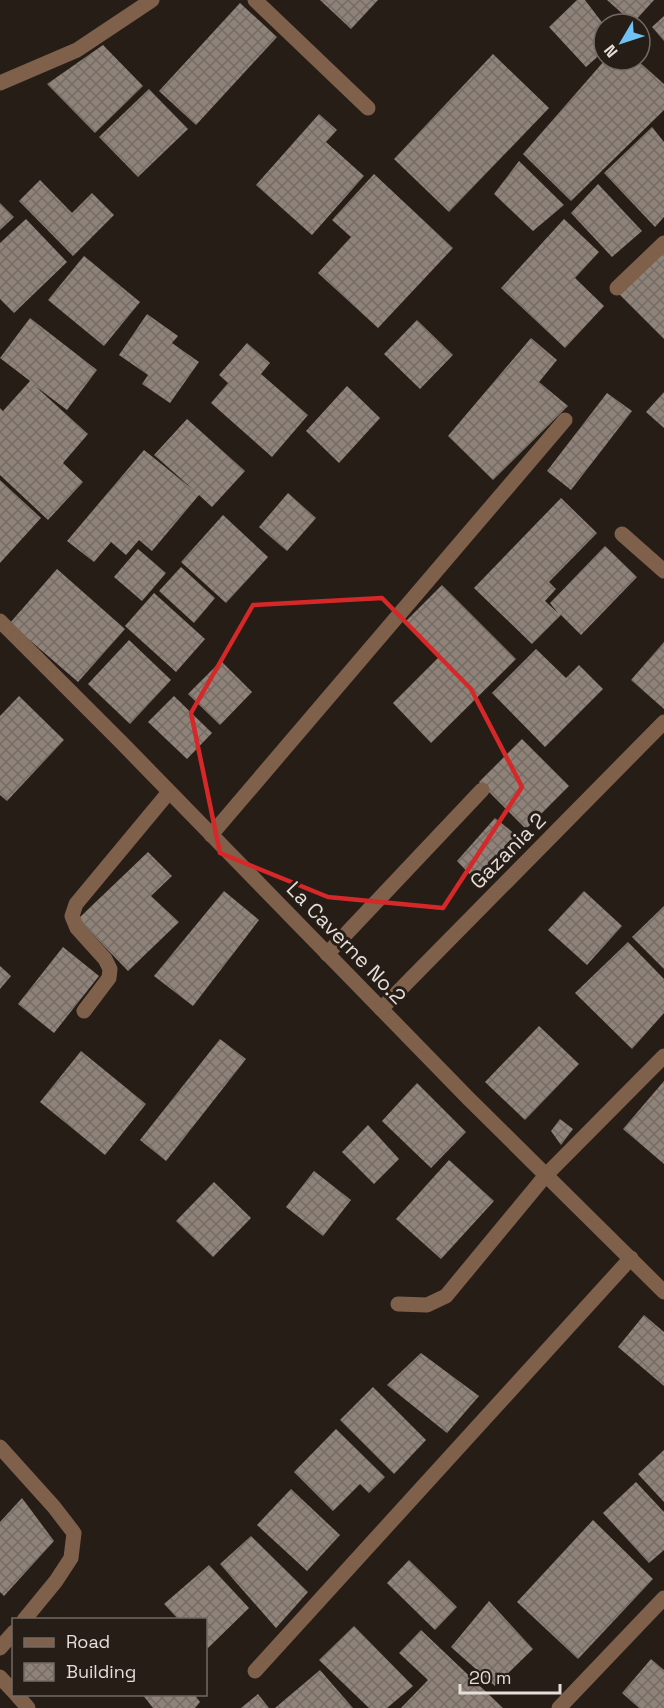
<svg xmlns="http://www.w3.org/2000/svg" width="664" height="1708" font-family="'Space Grotesk',sans-serif">
	<style>
		.building { fill: url(#building-cross-hatch) }
		.lines { fill: none; stroke-linecap: round; stroke-linejoin: round }
		.minor { stroke: #7e604b; stroke-width: 15 }
		.marked { fill: none; stroke: #d62828; stroke-width: 4.5; stroke-linejoin: round }
		.labels { text-anchor: middle; stroke-width: 6; stroke-linejoin: round; paint-order: stroke }
		.street-label { font-size: 21px; fill: #e4ddd8; stroke: #271d17 }
	</style>
	<defs>
		<pattern id="building-cross-hatch" width="8" height="8" patternUnits="userSpaceOnUse" patternTransform="scale(1.5)"><rect width="8" height="8" fill="#8e8279"/><path d="M0 0l8 8M0 8l8-8" fill="none" stroke="#746c65"/></pattern>
	</defs>
	<rect width="100%" height="100%" fill="#271d17"/>
	<!-- building -->
	<g class="building">
		<polygon points="320,0 378,0 351,29"/>
		<polygon points="577,0 585,0 604,25 604,51 586,67 549,27"/>
		<polygon points="607,0 654,0 633,23"/>
		<polygon points="240,3 277,37 196,125 159,91"/>
		<polygon points="664,16 664,41 652,27"/>
		<polygon points="103,45 143,86 95,133 47,84"/>
		<polygon points="493,54 549,108 449,212 394,159"/>
		<polygon points="605,60 637,60 664,84 664,110 571,201 523,154"/>
		<polygon points="149,89 188,129 138,177 99,137"/>
		<polygon points="319,114 337,130 326,142 364,176 312,235 256,185"/>
		<polygon points="652,127 664,142 664,217 655,227 604,173"/>
		<polygon points="519,161 564,205 533,231 494,194"/>
		<polygon points="374,174 453,248 378,328 318,273 351,237 332,220"/>
		<polygon points="40,180 72,213 92,193 114,215 73,256 19,201"/>
		<polygon points="598,184 642,231 612,257 571,213"/>
		<polygon points="0,203 14,217 0,230"/>
		<polygon points="26,219 67,262 14,313 0,299 0,243"/>
		<polygon points="564,219 599,252 575,278 604,306 565,348 501,288"/>
		<polygon points="664,249 664,339 619,294"/>
		<polygon points="84,256 140,302 104,346 48,300"/>
		<polygon points="147,314 178,336 172,343 199,362 170,403 142,384 148,375 119,355"/>
		<polygon points="30,318 97,370 67,410 35,386 88,434 63,463 83,482 48,520 0,475 0,408 3,411 30,381 0,358"/>
		<polygon points="417,320 453,355 420,389 384,354"/>
		<polygon points="531,338 557,360 539,382 568,406 493,480 448,436"/>
		<polygon points="247,343 270,363 261,374 308,415 272,457 211,403 228,383 219,375"/>
		<polygon points="347,386 380,418 339,463 306,431"/>
		<polygon points="664,392 664,428 646,412"/>
		<polygon points="607,393 632,411 571,490 547,471"/>
		<polygon points="187,419 245,471 212,507 199,495 152,551 139,540 126,555 111,542 94,562 67,541 144,450 195,491 154,455"/>
		<polygon points="0,480 41,518 0,563"/>
		<polygon points="288,493 316,518 287,551 259,527"/>
		<polygon points="561,498 597,533 549,582 556,589 545,601 558,613 550,603 605,546 637,577 581,635 561,615 532,644 474,588"/>
		<polygon points="223,515 268,557 226,603 181,562"/>
		<polygon points="138,549 166,573 142,601 114,577"/>
		<polygon points="181,567 215,598 194,623 159,591"/>
		<polygon points="57,569 125,629 78,682 10,623"/>
		<polygon points="442,585 516,659 431,743 393,703 439,657 405,622"/>
		<polygon points="154,593 205,639 176,672 125,626"/>
		<polygon points="129,640 171,680 130,724 88,684"/>
		<polygon points="664,642 664,709 631,680"/>
		<polygon points="536,649 566,678 579,665 603,689 545,747 492,693"/>
		<polygon points="221,661 252,692 220,725 188,694"/>
		<polygon points="19,696 64,740 7,801 0,795 0,716"/>
		<polygon points="174,696 212,733 187,759 148,722"/>
		<polygon points="522,739 569,786 526,829 479,782"/>
		<polygon points="495,818 526,843 483,888 457,861"/>
		<polygon points="148,852 172,876 151,896 179,922 128,971 78,919"/>
		<polygon points="224,891 259,920 193,1006 154,976"/>
		<polygon points="584,891 622,926 587,965 548,930"/>
		<polygon points="664,906 664,969 632,937"/>
		<polygon points="628,942 664,979 664,1013 632,1049 575,993"/>
		<polygon points="63,947 99,976 54,1033 18,1004"/>
		<polygon points="0,966 11,976 0,989"/>
		<polygon points="539,1026 579,1064 525,1120 485,1082"/>
		<polygon points="220,1039 246,1059 166,1161 140,1140"/>
		<polygon points="81,1051 146,1104 105,1155 40,1102"/>
		<polygon points="664,1081 664,1164 623,1129"/>
		<polygon points="417,1083 466,1132 431,1168 382,1121"/>
		<polygon points="560,1119 573,1129 561,1145 551,1131"/>
		<polygon points="368,1125 399,1159 374,1184 342,1152"/>
		<polygon points="449,1160 494,1201 441,1259 396,1219"/>
		<polygon points="314,1171 351,1200 323,1236 286,1207"/>
		<polygon points="214,1182 251,1218 213,1257 176,1221"/>
		<polygon points="644,1315 664,1332 664,1386 618,1347"/>
		<polygon points="421,1353 479,1396 447,1433 387,1385"/>
		<polygon points="373,1387 426,1440 394,1474 340,1420"/>
		<polygon points="336,1429 385,1477 369,1493 360,1484 333,1511 294,1472"/>
		<polygon points="664,1450 664,1502 638,1474"/>
		<polygon points="636,1482 664,1512 664,1550 649,1563 603,1513"/>
		<polygon points="291,1489 340,1535 307,1571 257,1525"/>
		<polygon points="22,1498 54,1541 4,1596 0,1592 0,1522"/>
		<polygon points="593,1520 653,1579 578,1659 517,1602"/>
		<polygon points="251,1536 308,1592 276,1628 220,1564"/>
		<polygon points="409,1560 457,1607 435,1630 387,1583"/>
		<polygon points="209,1565 249,1608 208,1648 206,1646 206,1620 179,1620 164,1604"/>
		<polygon points="489,1601 533,1649 495,1686 451,1647"/>
		<polygon points="354,1626 413,1686 387,1708 369,1708 319,1660"/>
		<polygon points="421,1630 503,1708 401,1708 428,1680 399,1653"/>
		<polygon points="651,1659 664,1670 664,1708 639,1708 622,1693"/>
		<polygon points="320,1670 353,1708 275,1708"/>
		<polygon points="142,1694 194,1694 200,1702 195,1708 153,1708"/>
		<polygon points="258,1694 269,1708 241,1708"/>
	</g>
	<g class="lines">
		<!-- minor -->
		<g class="minor">
			<polyline points="255,0 368,108"/>
			<polyline points="0,83 77,50 152,0"/>
			<polyline points="617,288 664,243"/>
			<polyline points="622,534 664,571"/>
			<polyline points="0,621 121,742 468,1098 664,1292"/>
			<polyline points="211,835 565,420"/>
			<polyline points="327,954 482,790"/>
			<polyline points="381,1009 664,722"/>
			<polyline points="84,1011 109,978 110,969 105,959 77,928 72,916 76,904 169,792"/>
			<polyline points="398,1304 427,1305 446,1296 546,1175 664,1056"/>
			<polyline points="0,1447 54,1507 74,1533 71,1558 56,1581 24,1620"/>
			<polyline points="0,1648 14,1632"/>
			<polyline points="255,1671 631,1258"/>
			<polyline points="0,1677 14,1692"/>
			<polyline points="16,1694 28,1708"/>
			<polyline points="559,1708 664,1598"/>
		</g>
	</g>
	<!-- marked area -->
	<path class="marked" d="M 382,598 L 471,689 L 522,787 L 443,908 L 328,897 L 220,853 L 191,713 L 253,605 Z"/>
	<g class="labels">
		<!-- street labels -->
		<g class="street-label">
			<text transform="translate(508 851) rotate(-45)" y="7">Gazania 2</text>
			<text transform="translate(346 943) rotate(46)" y="7">La Caverne No.2</text>
		</g>
	</g>
	<!-- legend -->
	<rect x="12" y="1618" width="195" height="78" fill="#271d17" stroke="#736a64" stroke-width="1.5"/>
	<rect x="24" y="1638" width="30" height="9" fill="#7e604b" stroke="#736a64" stroke-width="1.5"/>
	<text x="66" y="1648" font-size="18" fill="#e4ddd8">Road</text>
	<rect x="24" y="1663" width="30" height="18" fill="url(#building-cross-hatch)" stroke="#736a64" stroke-width="1.5"/>
	<text x="66" y="1678" font-size="18" fill="#e4ddd8">Building</text>
	<!-- north arrow -->
	<g transform="translate(622 42) rotate(231)"><circle r="28" fill="#271d17" stroke="#736a64" stroke-width="1.5"/>
	<path d="M0-4.5L10 22L0 15L-10 22Z" fill="#6fc2f4"/>
	<text y="-9" font-size="16" font-weight="bold" text-anchor="middle" fill="#e4ddd8">N</text>
	</g>
	<!-- scale -->
	<path d="M460 1684v9h100v-9" fill="none" stroke="#e4ddd8" stroke-width="3"/>
	<text x="469" y="1684" font-size="18" fill="#e4ddd8" stroke="#271d17" stroke-width="4.5" paint-order="stroke">20 m</text>
</svg>
